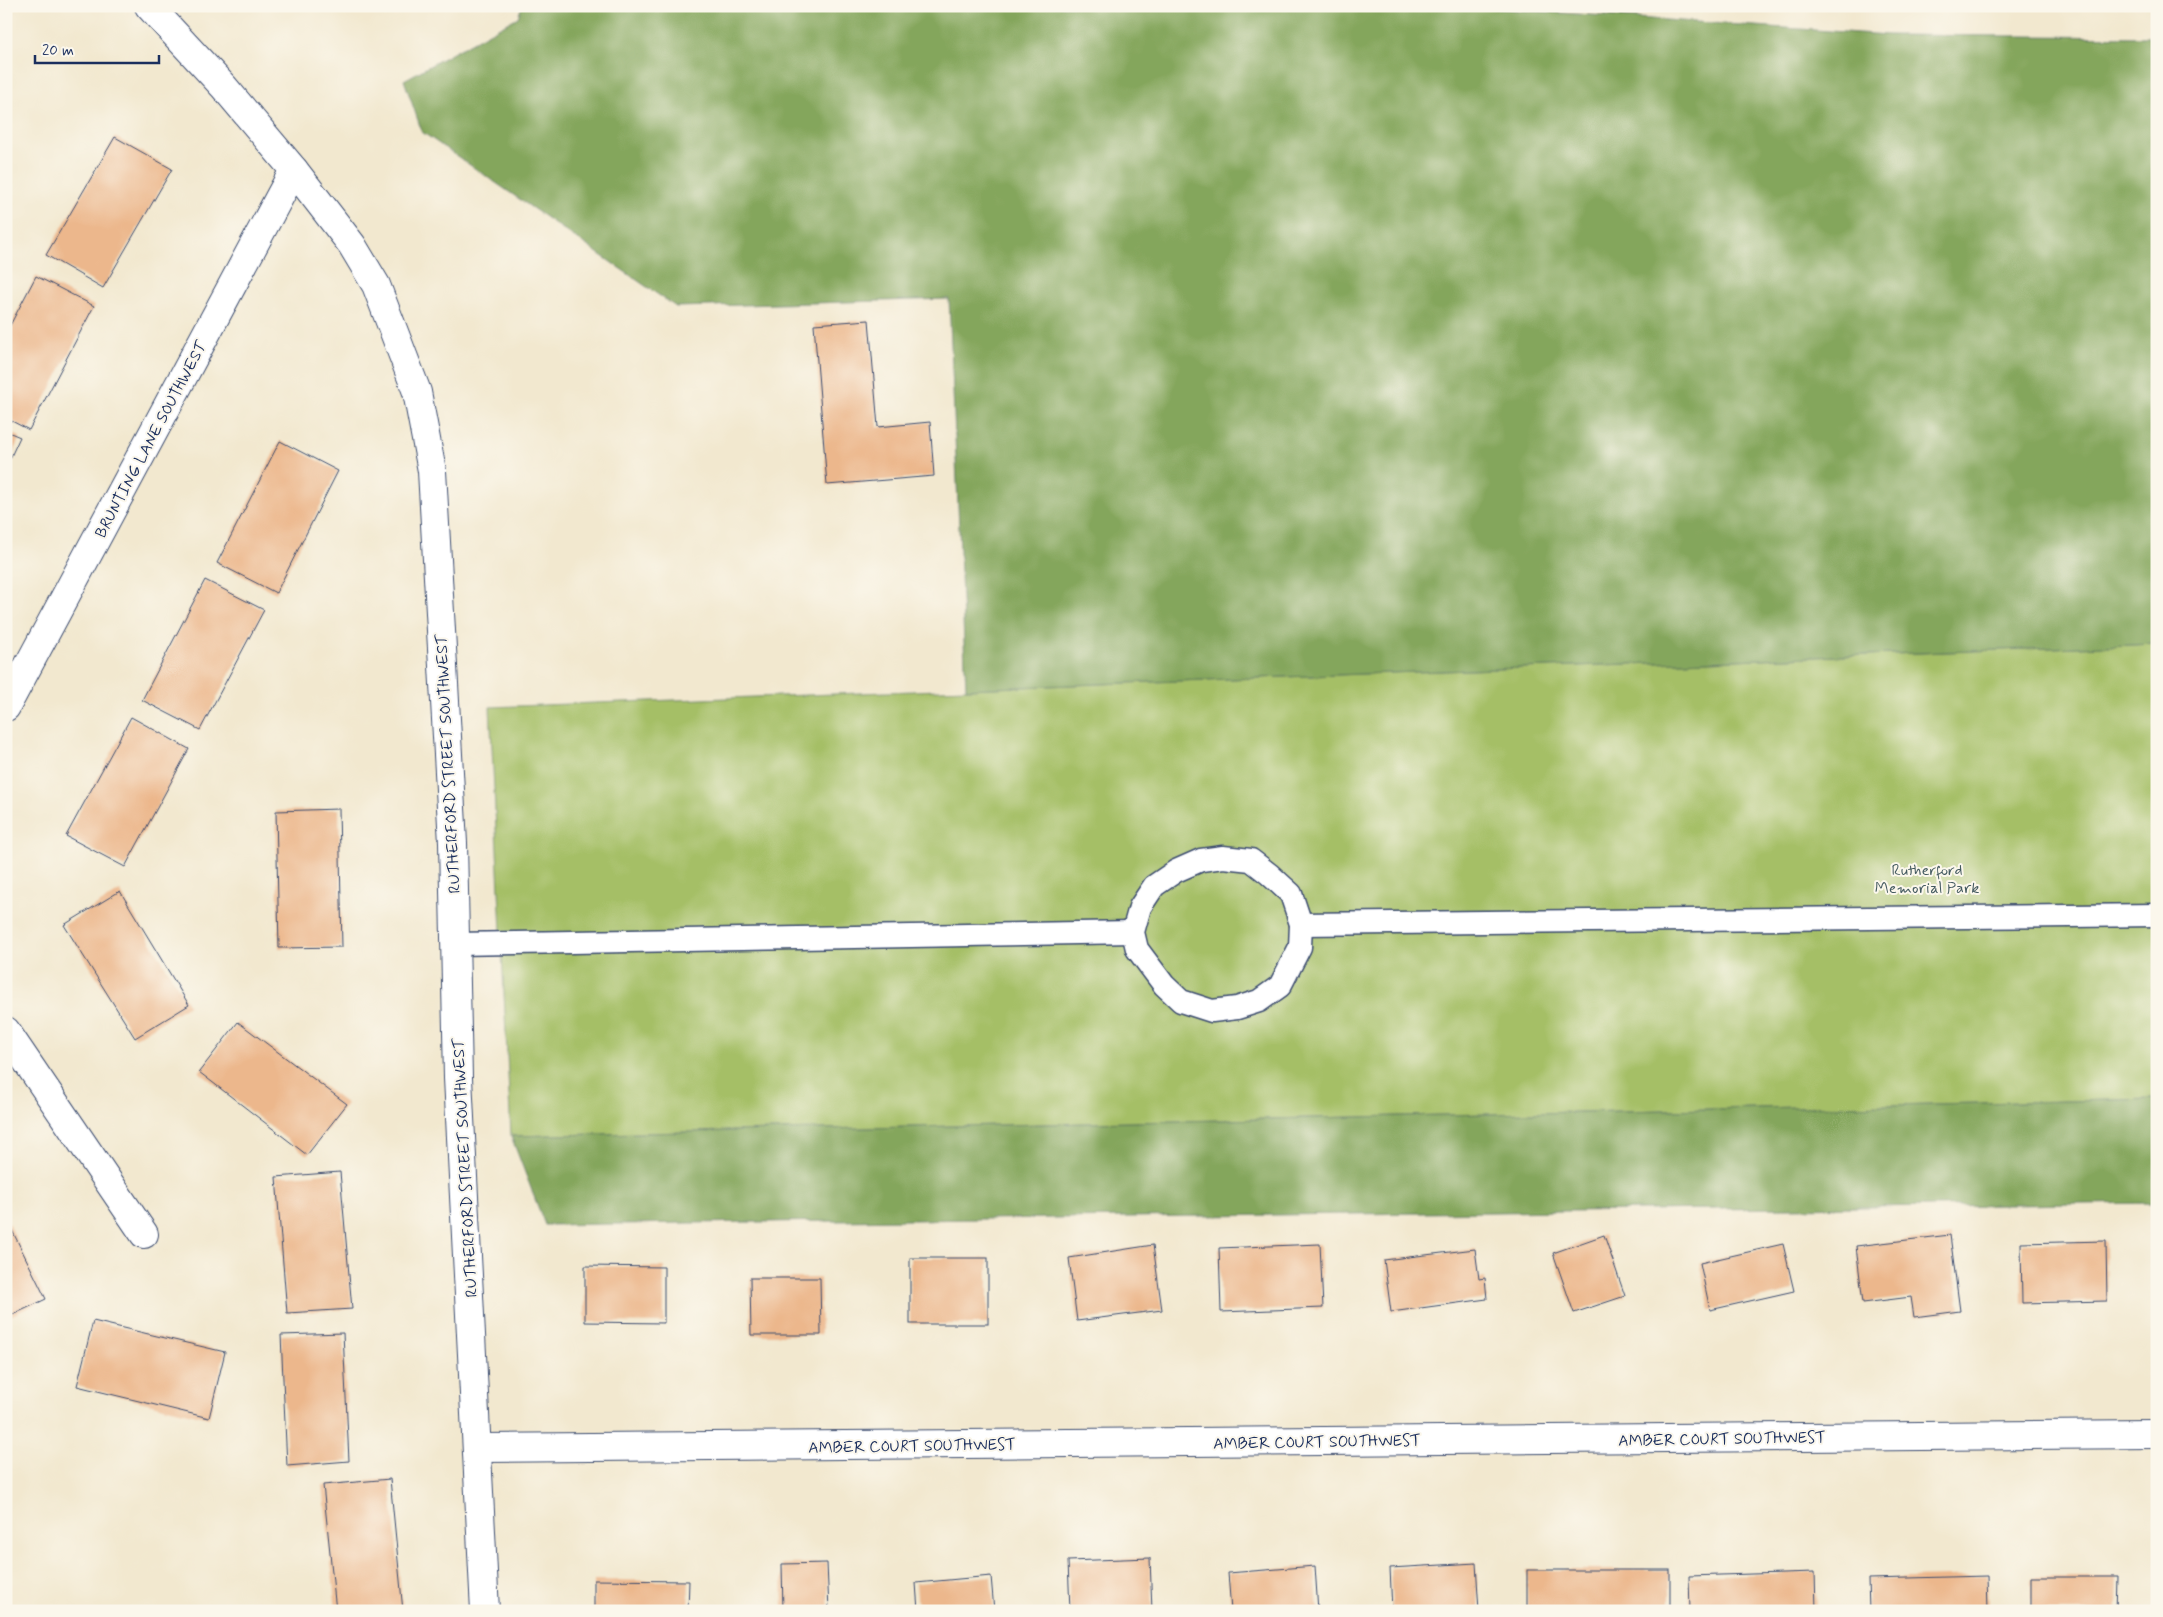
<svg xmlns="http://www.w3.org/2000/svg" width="2163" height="1617" font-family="Mynerve,sans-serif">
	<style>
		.green { fill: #a5bf66; stroke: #607762 }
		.forest { fill: #84a65b; stroke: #506a5c }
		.building { fill: #ecb78c }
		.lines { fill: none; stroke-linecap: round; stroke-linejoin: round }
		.service-casing { stroke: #3b4b6f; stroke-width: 25 }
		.minor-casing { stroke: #3b4b6f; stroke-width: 30 }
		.service { stroke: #fff; stroke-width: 22 }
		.minor { stroke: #fff; stroke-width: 28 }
		.labels { text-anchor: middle; stroke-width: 4; stroke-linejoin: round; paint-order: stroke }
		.street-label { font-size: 16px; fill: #1b2f5e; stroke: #fbf7ec }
		.park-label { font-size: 16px; fill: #445a60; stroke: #fbf7ec }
	</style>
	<rect width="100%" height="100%" fill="#fbf7ec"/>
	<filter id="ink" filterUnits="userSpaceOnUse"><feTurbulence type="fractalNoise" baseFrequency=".02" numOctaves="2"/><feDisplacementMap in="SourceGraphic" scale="10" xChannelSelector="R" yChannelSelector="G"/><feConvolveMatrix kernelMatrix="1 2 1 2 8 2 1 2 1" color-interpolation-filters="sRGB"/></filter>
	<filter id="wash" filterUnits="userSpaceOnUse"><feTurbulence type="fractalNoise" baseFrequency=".0096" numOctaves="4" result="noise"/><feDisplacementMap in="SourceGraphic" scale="20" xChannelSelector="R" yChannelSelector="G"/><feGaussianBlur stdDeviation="1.12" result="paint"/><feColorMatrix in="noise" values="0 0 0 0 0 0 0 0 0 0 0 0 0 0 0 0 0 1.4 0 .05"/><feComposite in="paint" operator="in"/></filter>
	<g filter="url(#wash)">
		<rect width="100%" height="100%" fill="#f2e8cf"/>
		<!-- green -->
		<polygon class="green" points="2157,644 2157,1099 511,1136 490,707"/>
		<!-- forest -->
		<g class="forest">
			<polygon points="522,6 1458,6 1889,35 2157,37 2157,644 966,689 949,299 676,307 422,132 404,80 518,17"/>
			<polygon points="2157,1099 2157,1203 545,1225 511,1136"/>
		</g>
		<g id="blocks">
			<!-- building -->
			<g class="building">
				<polygon points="115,137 172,169 103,288 46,255"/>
				<polygon points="36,276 94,306 29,430 6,418 6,333"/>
				<polygon points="869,320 878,427 930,422 934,476 827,485 814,324"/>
				<polygon points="6,431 20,437 6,467"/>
				<polygon points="280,441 338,471 276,593 217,563"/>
				<polygon points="205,580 264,610 200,730 142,700"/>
				<polygon points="131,717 189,749 125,867 66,836"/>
				<polygon points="339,809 342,947 279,948 276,811"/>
				<polygon points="120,891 189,1005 135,1038 64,925"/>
				<polygon points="238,1022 347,1104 307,1155 199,1072"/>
				<polygon points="340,1172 352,1309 287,1313 276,1177"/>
				<polygon points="6,1218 46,1299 6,1318"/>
				<polygon points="1604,1235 1625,1296 1574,1313 1553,1253"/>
				<polygon points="1950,1235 1960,1311 1914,1317 1911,1297 1863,1303 1856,1246"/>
				<polygon points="2106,1241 2107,1301 2022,1303 2021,1243"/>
				<polygon points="1320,1244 1323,1308 1221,1312 1219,1248"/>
				<polygon points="1783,1244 1794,1291 1710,1310 1700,1263"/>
				<polygon points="1153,1245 1162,1310 1077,1321 1069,1258"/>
				<polygon points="1475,1249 1479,1279 1485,1278 1487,1299 1391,1312 1384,1260"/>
				<rect x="910" y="1258" width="78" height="66"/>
				<polygon points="585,1266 664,1267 664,1323 585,1322"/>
				<polygon points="750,1278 820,1278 821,1335 751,1335"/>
				<polygon points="93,1321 225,1352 209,1418 77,1386"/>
				<polygon points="343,1333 349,1461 287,1466 281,1335"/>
				<polygon points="390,1479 403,1611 336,1611 323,1485"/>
				<polygon points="1150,1558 1152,1611 1070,1611 1068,1561"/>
				<polygon points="827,1563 829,1611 783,1611 782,1564"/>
				<polygon points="1476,1563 1479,1611 1392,1611 1390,1568"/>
				<polygon points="1315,1566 1318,1611 1231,1611 1228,1573"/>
				<rect x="1527" y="1570" width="143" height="41"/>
				<polygon points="1815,1572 1816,1611 1690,1611 1689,1576"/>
				<polygon points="991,1576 994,1611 918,1611 916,1583"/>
				<polygon points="1987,1576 1988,1611 1869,1611 1868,1579"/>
				<polygon points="2031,1577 2117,1577 2116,1611 2031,1611"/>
				<polygon points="594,1580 689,1581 688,1611 594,1611"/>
			</g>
		</g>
	</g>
	<g filter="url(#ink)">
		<use href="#blocks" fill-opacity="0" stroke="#3b4b6f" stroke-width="1"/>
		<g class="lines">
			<defs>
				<g id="service">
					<polygon points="1223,857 1251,860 1269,874 1291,894 1301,924 1300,947 1280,986 1259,1001 1237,1008 1212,1011 1181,1001 1164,985 1137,949 1133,932 1140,907 1154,886 1176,871 1201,860"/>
					<polyline points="1301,924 2157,915"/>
					<polyline points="455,944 1133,932"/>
				</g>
				<g id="minor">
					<polyline points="149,6 224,87 294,170 352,245 376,285 417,392 432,471 453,843 458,1078 485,1611"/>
					<polyline points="6,707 294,170"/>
					<polyline points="6,1031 144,1234"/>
					<polyline points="477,1448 2157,1434"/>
				</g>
			</defs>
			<!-- service casing -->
			<use href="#service" class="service-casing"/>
			<!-- minor casing -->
			<use href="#minor" class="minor-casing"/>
			<!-- service -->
			<use href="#service" class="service"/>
			<!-- minor -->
			<use href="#minor" class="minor"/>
		</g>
	</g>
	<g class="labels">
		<!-- street labels -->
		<g class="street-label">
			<text transform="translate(150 439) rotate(-62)" y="6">BRUNTING LANE SOUTHWEST</text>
			<text transform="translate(447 764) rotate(-93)" y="6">RUTHERFORD STREET SOUTHWEST</text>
			<text transform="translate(464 1168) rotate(-93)" y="6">RUTHERFORD STREET SOUTHWEST</text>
			<text transform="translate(1722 1438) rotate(-1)" y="6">AMBER COURT SOUTHWEST</text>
			<text transform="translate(1317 1441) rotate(-1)" y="6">AMBER COURT SOUTHWEST</text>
			<text transform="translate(912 1445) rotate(-1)" y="6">AMBER COURT SOUTHWEST</text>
		</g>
		<!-- park labels -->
		<g class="park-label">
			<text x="1927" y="875">Rutherford<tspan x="1927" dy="18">Memorial Park</tspan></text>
		</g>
	</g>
	<!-- margin -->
	<rect width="2163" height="1617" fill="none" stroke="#fbf7ec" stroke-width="25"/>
	<!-- scale -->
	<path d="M35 55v8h124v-8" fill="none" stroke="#1b2f5e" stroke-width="2.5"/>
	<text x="42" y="55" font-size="15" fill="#1b2f5e" stroke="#fbf7ec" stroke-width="4" paint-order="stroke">20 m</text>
</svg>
